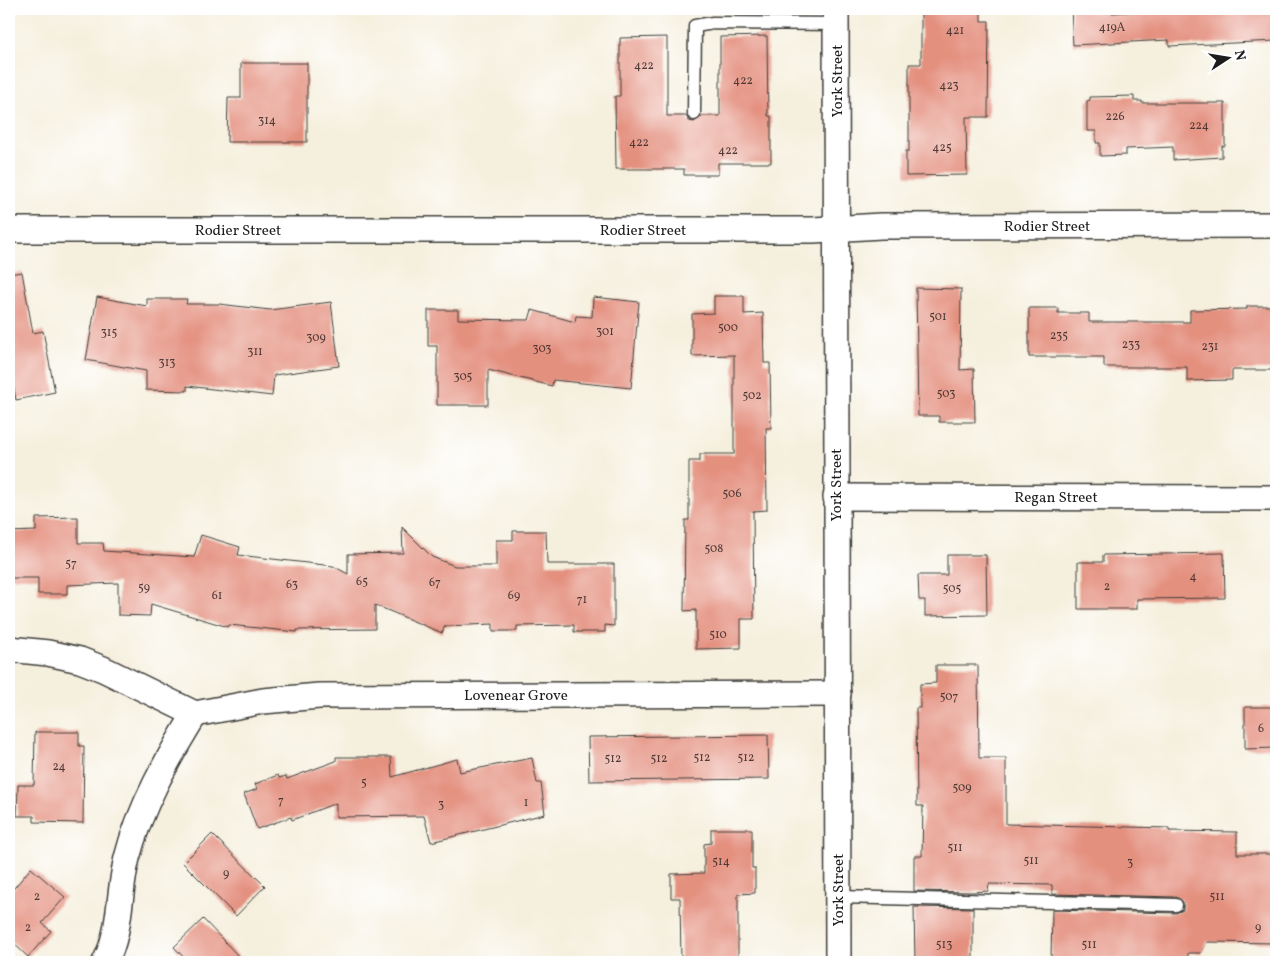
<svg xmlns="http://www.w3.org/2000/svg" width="1285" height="971" font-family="Vollkorn,serif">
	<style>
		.building { fill: #e4907f }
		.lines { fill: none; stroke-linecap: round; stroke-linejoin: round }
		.service-casing { stroke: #3d3c39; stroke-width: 15 }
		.minor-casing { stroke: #3d3c39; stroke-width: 28 }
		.service { stroke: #fff; stroke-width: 12 }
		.minor { stroke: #fff; stroke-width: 25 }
		.labels { text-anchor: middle; stroke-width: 4; stroke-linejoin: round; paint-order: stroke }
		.number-label { font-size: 12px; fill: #4e3935 }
		.street-label { font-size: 15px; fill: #1c1c1c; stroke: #fff }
	</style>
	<rect width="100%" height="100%" fill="#fff"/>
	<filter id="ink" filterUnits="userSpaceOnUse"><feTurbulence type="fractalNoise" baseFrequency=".02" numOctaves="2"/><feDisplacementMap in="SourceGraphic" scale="10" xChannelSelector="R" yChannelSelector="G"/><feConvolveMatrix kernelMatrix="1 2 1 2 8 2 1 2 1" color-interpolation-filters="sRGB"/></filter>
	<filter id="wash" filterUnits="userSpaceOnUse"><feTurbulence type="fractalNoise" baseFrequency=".0096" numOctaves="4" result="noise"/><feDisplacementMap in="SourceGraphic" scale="20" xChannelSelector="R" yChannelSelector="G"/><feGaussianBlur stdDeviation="1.12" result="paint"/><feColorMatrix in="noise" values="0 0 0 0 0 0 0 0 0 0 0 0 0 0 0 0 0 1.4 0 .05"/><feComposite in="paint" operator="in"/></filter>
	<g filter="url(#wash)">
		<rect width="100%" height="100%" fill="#f5efdd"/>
		<g id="blocks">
			<!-- building -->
			<g class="building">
				<polygon points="921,9 981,9 981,21 989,21 988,117 966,117 967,175 906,176 906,151 909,151 909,64 921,64"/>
				<polygon points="1071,9 1112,9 1112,13 1167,9 1276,9 1276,41 1169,46 1169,40 1073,45"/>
				<polygon points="767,36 768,116 771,116 771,163 718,163 718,175 684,175 684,169 616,169 615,96 620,96 620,38 667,37 667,116 686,116 689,121 694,122 702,116 720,116 720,37"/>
				<polygon points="241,63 307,63 307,142 227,142 228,98 241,98"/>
				<polygon points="1134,96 1134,101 1142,101 1142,103 1225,103 1225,146 1222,146 1222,157 1173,160 1173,147 1126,149 1126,155 1100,156 1100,143 1096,143 1096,131 1087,131 1087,101 1090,100 1090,97"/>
				<polygon points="22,272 33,333 43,331 55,392 16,400 9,364 9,274"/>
				<polygon points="916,288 961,289 960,370 974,369 975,422 939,422 939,416 918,416"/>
				<polygon points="714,296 744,296 744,314 763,313 764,363 770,363 771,428 766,428 767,510 753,511 754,619 741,619 741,648 696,649 696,610 684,611 685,520 689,520 689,461 700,461 700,454 734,454 734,355 692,356 692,314 714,313"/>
				<polygon points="97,297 147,306 147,299 187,299 186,304 219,304 270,310 331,302 339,366 274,375 272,396 187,386 187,391 146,390 146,371 86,360"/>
				<polygon points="593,297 639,302 631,388 553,380 552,386 488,370 488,405 437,405 437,346 428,346 428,310 458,310 458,319 529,320 532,310 575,322 576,316 592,317"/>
				<polygon points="1247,306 1276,306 1276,370 1232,370 1232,380 1187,381 1187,367 1104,367 1104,357 1029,357 1029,308 1058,308 1058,313 1089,313 1089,322 1190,322 1190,310 1247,309"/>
				<polygon points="78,517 78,543 103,543 104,551 194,557 201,535 240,547 238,555 333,566 348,574 348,554 403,553 402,527 432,557 455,566 496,566 496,540 513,540 513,531 546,531 547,564 614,564 614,626 605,625 605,632 574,632 574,625 517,626 517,631 493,631 493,624 445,626 442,633 375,605 375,629 297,630 297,632 229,625 228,627 151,604 150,616 118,615 118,583 67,585 67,594 38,594 38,578 9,578 9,532 36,531 36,518"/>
				<polygon points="1224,553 1225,598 1137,599 1137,609 1078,609 1078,562 1103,562 1103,555"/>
				<polygon points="947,555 986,555 987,615 925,616 925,600 919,600 918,575 947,575"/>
				<polygon points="936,665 978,665 979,758 1006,758 1006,824 1169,828 1169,831 1237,832 1237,854 1276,854 1276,943 1207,942 1201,953 1188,953 1188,959 1128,960 1128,962 1058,962 1058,960 1051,960 1052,910 1176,913 1183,910 1183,902 1176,897 1052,894 1052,885 989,884 988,891 972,892 914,891 914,856 922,856 923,806 917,806 916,708 920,708 920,684 936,683"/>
				<polygon points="1245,707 1276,707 1276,748 1245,749"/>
				<polygon points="35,732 79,732 79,746 84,746 83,823 34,822 34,816 17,816 18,785 34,785"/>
				<polygon points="768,735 769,779 589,781 588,737"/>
				<polygon points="336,757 391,757 392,777 457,759 460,772 532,758 537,783 541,783 545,814 431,842 424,816 336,817 336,803 292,820 291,817 257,829 244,794 257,789 255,784 278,775 279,778 286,776 287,779 336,761"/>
				<polygon points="711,829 752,829 752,868 755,868 755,893 738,894 738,962 681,962 680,898 671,898 671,874 704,873 704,844 711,843"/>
				<polygon points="212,834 265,886 236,916 183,863"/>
				<polygon points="31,868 65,897 42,923 51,931 28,957 9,939 9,894"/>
				<polygon points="914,907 973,908 973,962 915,962"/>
				<polygon points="203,919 244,962 188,962 174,947"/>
			</g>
		</g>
	</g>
	<g filter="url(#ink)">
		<use href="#blocks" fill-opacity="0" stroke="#3d3c39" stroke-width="1"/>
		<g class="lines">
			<defs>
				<g id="service">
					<polyline points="694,114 695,26 713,23 837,24"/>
					<polyline points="838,897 1176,905"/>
				</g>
				<g id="minor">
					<polyline points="836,9 838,962"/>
					<polyline points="9,230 813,230 881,226 1276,225"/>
					<polyline points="836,497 1276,498"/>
					<polyline points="9,649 48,653 80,660 103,669 195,714 263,701 319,696 838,694"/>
					<path d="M 105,962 C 122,930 118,893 127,858 C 140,807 168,758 195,714"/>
				</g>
			</defs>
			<!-- service casing -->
			<use href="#service" class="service-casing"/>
			<!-- minor casing -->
			<use href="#minor" class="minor-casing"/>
			<!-- service -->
			<use href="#service" class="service"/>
			<!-- minor -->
			<use href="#minor" class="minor"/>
		</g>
	</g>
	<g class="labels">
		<!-- number labels -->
		<g class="number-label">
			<text x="1112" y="31">419A</text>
			<text x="955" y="34">421</text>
			<text x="644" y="69">422</text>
			<text x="743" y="84">422</text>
			<text x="949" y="89">423</text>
			<text x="1115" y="120">226</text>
			<text x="267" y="124">314</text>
			<text x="1199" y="129">224</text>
			<text x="639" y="146">422</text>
			<text x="942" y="151">425</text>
			<text x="728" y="154">422</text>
			<text x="938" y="320">501</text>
			<text x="728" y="331">500</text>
			<text x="605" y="335">301</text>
			<text x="109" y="336">315</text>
			<text x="1059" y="339">235</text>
			<text x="316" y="341">309</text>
			<text x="1131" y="348">233</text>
			<text x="1210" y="350">231</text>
			<text x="542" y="352">303</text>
			<text x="255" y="355">311</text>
			<text x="167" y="366">313</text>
			<text x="463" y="380">305</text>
			<text x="946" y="397">503</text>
			<text x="752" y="399">502</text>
			<text x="732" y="497">506</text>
			<text x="714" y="552">508</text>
			<text x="71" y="567">57</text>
			<text x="1193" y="580">4</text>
			<text x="362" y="585">65</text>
			<text x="435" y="586">67</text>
			<text x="292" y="588">63</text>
			<text x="1107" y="590">2</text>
			<text x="144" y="591">59</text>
			<text x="952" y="592">505</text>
			<text x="217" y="599">61</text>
			<text x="514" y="599">69</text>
			<text x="582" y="603">71</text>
			<text x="718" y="638">510</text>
			<text x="949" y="700">507</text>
			<text x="1261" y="732">6</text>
			<text x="702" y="761">512</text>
			<text x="746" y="761">512</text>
			<text x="613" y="762">512</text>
			<text x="659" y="762">512</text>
			<text x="59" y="770">24</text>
			<text x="364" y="786">5</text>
			<text x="962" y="791">509</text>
			<text x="281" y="804">7</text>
			<text x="526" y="806">1</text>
			<text x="441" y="808">3</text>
			<text x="955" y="851">511</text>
			<text x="1031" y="864">511</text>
			<text x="721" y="865">514</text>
			<text x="1130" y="866">3</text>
			<text x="226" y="877">9</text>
			<text x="37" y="900">2</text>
			<text x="1217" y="900">511</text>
			<text x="28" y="931">2</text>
			<text x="1258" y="931">9</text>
			<text x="944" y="948">513</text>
			<text x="1089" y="948">511</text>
		</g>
		<!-- street labels -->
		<g class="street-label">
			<text transform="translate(837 81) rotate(-90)" y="5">York Street</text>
			<text x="1047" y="231">Rodier Street</text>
			<text x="238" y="235">Rodier Street</text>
			<text x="643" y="235">Rodier Street</text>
			<text transform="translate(836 485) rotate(-90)" y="5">York Street</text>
			<text x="1056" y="502">Regan Street</text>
			<text x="516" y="700">Lovenear Grove</text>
			<text transform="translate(838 890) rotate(-90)" y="5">York Street</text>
		</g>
	</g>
	<!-- margin -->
	<rect width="1285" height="971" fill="none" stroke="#fff" stroke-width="30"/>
	<!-- north arrow -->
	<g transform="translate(1228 58) rotate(78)" stroke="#ffffff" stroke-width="4" paint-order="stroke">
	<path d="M0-4L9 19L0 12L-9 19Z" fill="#1c1c1c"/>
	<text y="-8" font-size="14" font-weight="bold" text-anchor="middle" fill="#1c1c1c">N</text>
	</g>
</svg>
